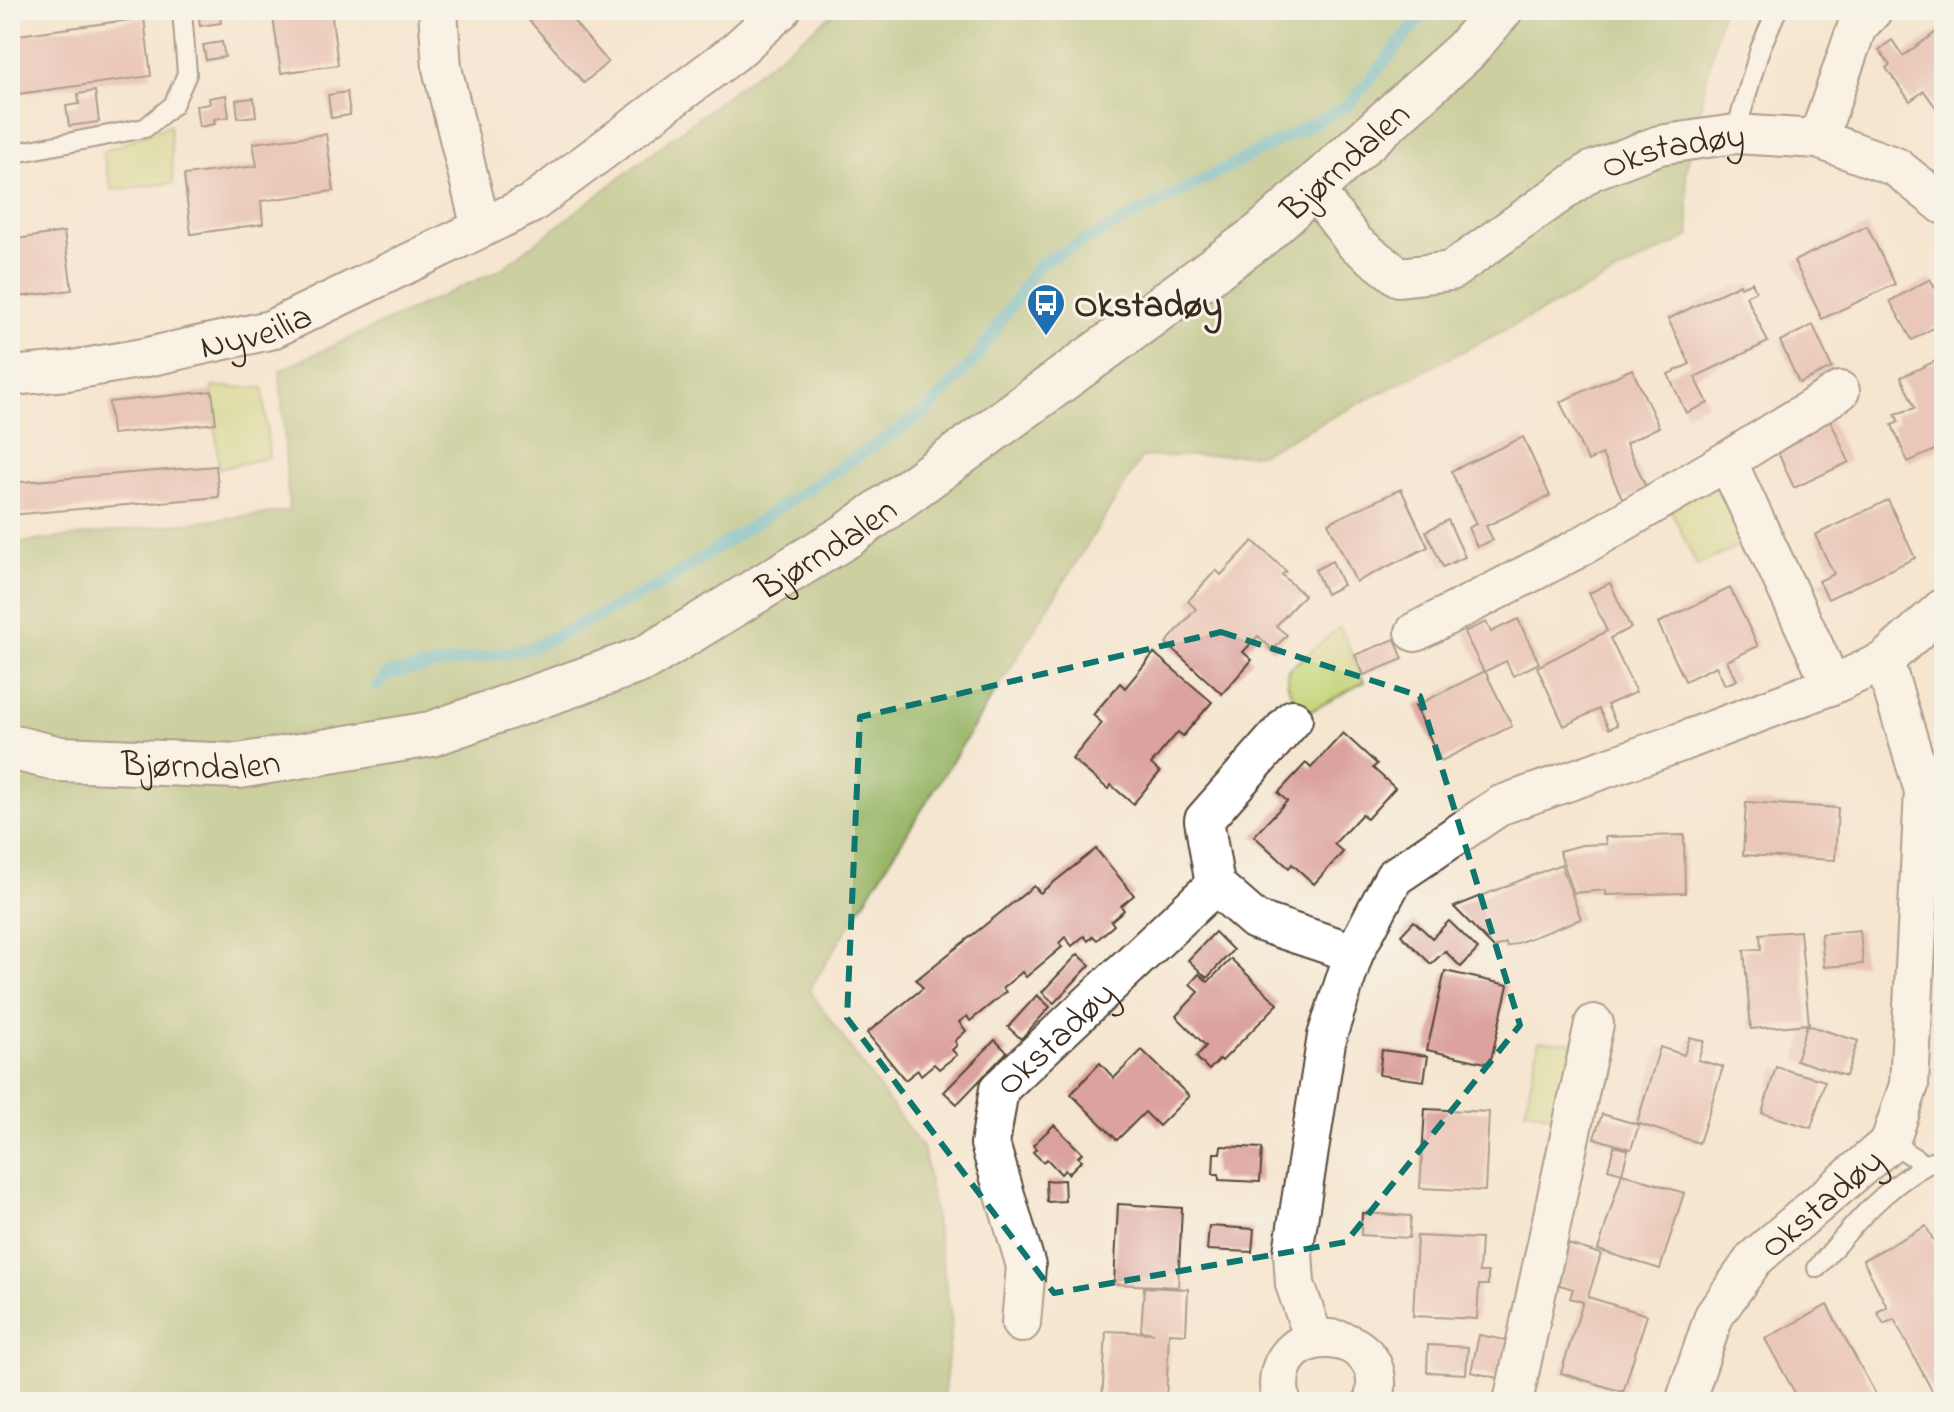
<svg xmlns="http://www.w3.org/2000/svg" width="1954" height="1412" font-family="'Indie Flower',sans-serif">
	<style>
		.green { fill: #c2d477; stroke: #7e7f4a; stroke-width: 2 }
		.forest { fill: #99b668; stroke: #6a7043; stroke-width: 2 }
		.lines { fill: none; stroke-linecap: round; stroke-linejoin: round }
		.stream { stroke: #40afbd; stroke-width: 12 }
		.building { fill: #dca29d }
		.lane-casing { stroke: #574639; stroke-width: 22 }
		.street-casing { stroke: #574639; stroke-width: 42 }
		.secondary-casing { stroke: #574639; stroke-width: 48 }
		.lane { stroke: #fff; stroke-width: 18 }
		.street { stroke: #fff; stroke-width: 38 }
		.secondary { stroke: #fff; stroke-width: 44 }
		.marked { fill: none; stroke: #0f766e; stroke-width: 6; stroke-dasharray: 16 10; stroke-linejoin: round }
		.labels { text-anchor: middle; stroke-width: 6; stroke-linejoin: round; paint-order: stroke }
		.street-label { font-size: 36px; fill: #3b2a1e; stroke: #f7f3e8 }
		.poi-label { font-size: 36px; font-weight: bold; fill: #3b2a1e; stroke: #f7f3e8; text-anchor: start }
	</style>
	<rect width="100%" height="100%" fill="#f7f3e8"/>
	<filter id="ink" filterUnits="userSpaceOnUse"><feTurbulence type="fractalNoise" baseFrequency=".0125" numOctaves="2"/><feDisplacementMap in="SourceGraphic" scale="16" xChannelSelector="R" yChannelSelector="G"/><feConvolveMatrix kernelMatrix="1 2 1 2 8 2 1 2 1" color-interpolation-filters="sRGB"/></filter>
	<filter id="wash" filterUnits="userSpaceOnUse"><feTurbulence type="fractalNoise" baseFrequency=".006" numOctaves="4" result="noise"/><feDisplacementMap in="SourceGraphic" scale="32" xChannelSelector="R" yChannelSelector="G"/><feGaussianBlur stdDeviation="1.8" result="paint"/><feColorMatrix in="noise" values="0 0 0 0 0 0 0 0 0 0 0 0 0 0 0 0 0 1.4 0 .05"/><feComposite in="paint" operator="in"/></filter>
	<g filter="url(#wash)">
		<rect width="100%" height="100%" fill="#f5e6d0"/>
		<!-- green -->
		<g class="green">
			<polygon points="170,125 173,183 112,190 102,152"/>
			<polygon points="212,387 263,388 269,457 219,469"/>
			<polygon points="1721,478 1747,542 1697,566 1671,510"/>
			<path d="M 1340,627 L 1364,682 L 1311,711 C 1295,703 1284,689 1288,670 Z"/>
			<polygon points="1539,1041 1574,1043 1563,1118 1525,1110"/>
		</g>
		<!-- forest -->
		<polygon class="forest" points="838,10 1722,10 1686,171 1690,236 1260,454 1142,457 809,990 924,1151 952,1322 943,1402 10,1402 10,544 289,511 280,370 503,268"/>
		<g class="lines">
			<!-- stream -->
			<polyline class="stream" points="377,686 388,674 531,648 659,586 927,411 975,360 1039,264 1349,105 1427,10"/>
		</g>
		<g id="blocks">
			<!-- building -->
			<g class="building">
				<polygon points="198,10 219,10 221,23 200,26"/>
				<polygon points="272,10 331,10 338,65 281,73"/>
				<polygon points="520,10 564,10 608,62 584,83"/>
				<polygon points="144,18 151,76 10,95 10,36"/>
				<polygon points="1939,30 1944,37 1944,119 1924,91 1910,101 1886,68 1890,65 1879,50 1892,40 1903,56"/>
				<polygon points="222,42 225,57 206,60 203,45"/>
				<polygon points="95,91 99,122 69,126 66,106 79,104 78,94"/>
				<polygon points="347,92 350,115 331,118 328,95"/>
				<polygon points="226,95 229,117 214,119 215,124 199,127 196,106 210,104 209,98"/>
				<polygon points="254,98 256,116 238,118 236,100"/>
				<polygon points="326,134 334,191 261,201 263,224 191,234 184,175 257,166 253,143"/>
				<polygon points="1867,226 1895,284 1822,319 1794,261"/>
				<polygon points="64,232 72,290 10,298 10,240"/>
				<polygon points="1930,279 1944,303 1944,322 1912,340 1890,301"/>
				<polygon points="1752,282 1756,291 1746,296 1768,342 1695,377 1708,403 1686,413 1668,374 1690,364 1668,319 1740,284 1741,287"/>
				<polygon points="1813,325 1832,368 1799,383 1780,341"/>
				<polygon points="1944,357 1944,446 1908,462 1892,425 1899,422 1895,414 1915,408 1901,377"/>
				<polygon points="1632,369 1659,427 1626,443 1647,489 1623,500 1602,454 1588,461 1560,402"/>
				<polygon points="212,391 216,423 112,434 109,402"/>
				<polygon points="1830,419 1849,462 1794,488 1774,444"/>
				<polygon points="1523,437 1550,496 1486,526 1493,540 1477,547 1468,528 1476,524 1451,471"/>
				<polygon points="216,466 219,497 10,515 10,483"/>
				<polygon points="1401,489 1428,547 1356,582 1328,523"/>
				<polygon points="1888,500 1915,558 1828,599 1819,581 1834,574 1815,535"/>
				<polygon points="1448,520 1465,557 1443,567 1426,531"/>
				<polygon points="1253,541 1286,571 1282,575 1304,595 1276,626 1287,635 1273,650 1258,636 1243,652 1252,660 1222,694 1166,643 1196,609 1188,601 1216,570 1221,575"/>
				<polygon points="1332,561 1343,585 1326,594 1315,570"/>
				<polygon points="1610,583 1631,628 1610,638 1636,692 1607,705 1617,725 1609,729 1599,709 1564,726 1537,667 1607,631 1589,593"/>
				<polygon points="1730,588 1758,646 1727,661 1737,680 1725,685 1716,666 1685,681 1658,623"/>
				<polygon points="1518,619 1539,663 1513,676 1506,661 1484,672 1464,632 1486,622 1491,632"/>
				<polygon points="1395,639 1403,659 1364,675 1355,655"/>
				<polygon points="1154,653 1212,702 1183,736 1178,732 1151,764 1160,772 1133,804 1111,785 1108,789 1072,759 1102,723 1093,715 1120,683 1125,688"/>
				<polygon points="1485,671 1512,726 1441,761 1415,706"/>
				<polygon points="1343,733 1377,764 1373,768 1395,788 1367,819 1362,814 1334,844 1343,852 1314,884 1292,864 1289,868 1254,836 1287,801 1278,793 1306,763 1311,768"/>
				<polygon points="1746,802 1838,808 1835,860 1743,855"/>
				<polygon points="1684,835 1685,893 1606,895 1606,890 1574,893 1559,851 1582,845 1606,844 1605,837"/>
				<polygon points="1096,849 1134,895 1121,906 1124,910 1111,921 1114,925 1097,940 1093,936 1088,941 1084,936 1072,946 1065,937 1059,943 1062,947 1026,977 1022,972 1003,988 1006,992 970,1021 967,1016 959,1022 966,1031 955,1041 957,1045 952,1050 957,1055 939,1069 934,1064 921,1075 918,1070 905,1080 867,1033 923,988 916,980 1034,886 1040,893"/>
				<polygon points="1561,864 1581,919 1507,947 1506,943 1494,948 1454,907"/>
				<polygon points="1414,921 1432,938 1449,921 1478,949 1461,967 1445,951 1431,964 1401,935"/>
				<polygon points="1860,930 1863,964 1824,967 1821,934"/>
				<polygon points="1800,931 1809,1024 1751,1029 1744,950 1761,949 1760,934"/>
				<polygon points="1215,932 1233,950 1207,978 1188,960"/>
				<polygon points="1078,954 1090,965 1054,1003 1042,992"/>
				<polygon points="1231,959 1278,1004 1222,1061 1220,1059 1209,1070 1196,1057 1206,1046 1176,1016 1199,992 1190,984 1199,974 1208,982"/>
				<polygon points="1445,971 1508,985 1490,1064 1427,1050"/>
				<polygon points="1037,995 1050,1007 1021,1039 1008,1027"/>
				<polygon points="1807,1025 1858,1041 1846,1076 1796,1060"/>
				<polygon points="1690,1037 1704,1041 1698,1060 1723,1067 1699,1143 1637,1123 1660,1047 1684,1055"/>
				<polygon points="995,1040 1007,1052 957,1104 944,1092"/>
				<polygon points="1142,1050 1189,1096 1159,1126 1145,1112 1117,1140 1071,1094 1100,1063 1114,1078"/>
				<polygon points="1382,1050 1428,1056 1424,1081 1379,1075"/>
				<polygon points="1776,1067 1825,1081 1811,1128 1762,1113"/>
				<polygon points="1425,1109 1489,1112 1485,1191 1420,1188"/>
				<polygon points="1602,1114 1639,1125 1631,1149 1594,1138"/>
				<polygon points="1054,1125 1082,1153 1078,1157 1082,1160 1068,1174 1065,1170 1061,1174 1047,1159 1043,1162 1033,1152 1036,1149 1033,1145"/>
				<polygon points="1221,1146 1262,1148 1260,1182 1219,1180 1219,1174 1213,1174 1214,1153 1220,1153"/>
				<polygon points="1614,1146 1628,1150 1622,1173 1608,1169"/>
				<polygon points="1622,1173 1684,1193 1660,1269 1598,1250"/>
				<polygon points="1064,1180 1065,1201 1047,1202 1046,1181"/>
				<polygon points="1118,1204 1182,1208 1178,1287 1114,1284"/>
				<polygon points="1362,1213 1411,1216 1409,1238 1361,1235"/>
				<polygon points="1209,1226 1254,1229 1252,1252 1207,1250"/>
				<polygon points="1926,1226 1944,1261 1944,1402 1938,1402 1894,1319 1884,1324 1877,1312 1887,1307 1863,1260"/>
				<polygon points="1417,1236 1481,1239 1479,1272 1488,1272 1488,1285 1479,1285 1477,1319 1413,1316"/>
				<polygon points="1568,1244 1601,1254 1588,1297 1647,1315 1623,1392 1561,1373 1583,1302 1570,1298 1573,1289 1557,1284"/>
				<polygon points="1144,1287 1188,1289 1186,1334 1169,1333 1166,1402 1102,1402 1106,1331 1154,1333 1141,1331"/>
				<polygon points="1827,1305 1880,1402 1800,1402 1765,1339"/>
				<polygon points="1479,1335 1511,1341 1503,1379 1471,1372"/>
				<polygon points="1428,1345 1468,1347 1466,1374 1427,1372"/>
			</g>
		</g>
	</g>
	<g filter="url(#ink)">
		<use href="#blocks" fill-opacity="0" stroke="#574639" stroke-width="2"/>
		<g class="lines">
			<defs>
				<g id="lane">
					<polyline points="1735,134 1760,49 1777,10"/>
					<polyline points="10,154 145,128 173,105 187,74 182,10"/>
					<polyline points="1890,1142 1926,1165 1944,1156"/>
					<path d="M 1817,1268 C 1852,1227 1879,1192 1926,1165"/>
				</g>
				<g id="street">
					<polyline points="438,10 442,68 481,228"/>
					<polyline points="1818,139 1857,27 1873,10"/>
					<path id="s1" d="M 1314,189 L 1355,243 L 1399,277 L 1451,271 L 1591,171 L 1659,145 L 1735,134 L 1818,139 L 1896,167 L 1944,205"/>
					<path id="s2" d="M 10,376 L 67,371 L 143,358 L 270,330 L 531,204 L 735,52 L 781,10"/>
					<polyline points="1727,461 1832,685"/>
					<polyline points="1415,632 1575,550 1727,461 1840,391"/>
					<polyline points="1293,719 1204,820 1215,885 1255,920 1354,953"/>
					<path id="s3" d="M 1021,1323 L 1026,1266 L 990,1144 L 999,1089 L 1215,885"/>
					<polyline points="1314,1339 1295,1284 1293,1252 1327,1036 1354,953 1394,877 1501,805 1681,742 1832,685 1884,661 1944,607"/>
					<path d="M 1281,1402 C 1262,1312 1398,1324 1373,1402"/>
					<polyline points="1513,1402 1594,1024"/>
					<path id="s4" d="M 1685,1402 L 1714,1316 L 1754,1259 L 1890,1142 L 1909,1085 L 1924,791 L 1884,661"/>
				</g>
				<g id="secondary">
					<path id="s5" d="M 10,747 L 60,759 L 239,766 L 431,734 L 644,659 L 848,535 L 1262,234 L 1465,51 L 1500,10"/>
				</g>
			</defs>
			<!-- lane casing -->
			<use href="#lane" class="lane-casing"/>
			<!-- street casing -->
			<use href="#street" class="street-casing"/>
			<!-- secondary casing -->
			<use href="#secondary" class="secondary-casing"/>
			<!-- lane -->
			<use href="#lane" class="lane"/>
			<!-- street -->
			<use href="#street" class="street"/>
			<!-- secondary -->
			<use href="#secondary" class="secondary"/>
		</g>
	</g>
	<!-- marked area -->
	<path d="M0 0H1954V1412H0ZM 1221,632 L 1420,696 L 1520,1025 L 1346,1242 L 1054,1293 L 847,1018 L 860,717 Z" fill="#f5e6d0" fill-opacity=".55" fill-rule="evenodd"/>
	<path class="marked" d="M 1221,632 L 1420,696 L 1520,1025 L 1346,1242 L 1054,1293 L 847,1018 L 860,717 Z"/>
	<!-- icons -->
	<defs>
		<symbol id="bus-pin" viewBox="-11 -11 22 30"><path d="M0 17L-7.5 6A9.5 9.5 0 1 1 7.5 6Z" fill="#1f6fb2" stroke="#f7f3e8"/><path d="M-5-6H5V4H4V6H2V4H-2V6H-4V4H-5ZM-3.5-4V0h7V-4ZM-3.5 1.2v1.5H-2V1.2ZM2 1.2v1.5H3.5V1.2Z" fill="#fff"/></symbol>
	</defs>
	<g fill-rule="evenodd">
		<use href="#bus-pin" x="1024" y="281" width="44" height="60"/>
	</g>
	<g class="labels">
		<!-- street labels -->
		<g class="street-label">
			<text dy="13" stroke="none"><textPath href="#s1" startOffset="434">Okstadøy</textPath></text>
			<text dy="13" stroke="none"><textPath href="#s5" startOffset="1512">Bjørndalen</textPath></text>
			<text dy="13" stroke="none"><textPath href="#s2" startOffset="250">Nyveilia</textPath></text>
			<text dy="13" stroke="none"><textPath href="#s5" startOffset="864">Bjørndalen</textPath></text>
			<text dy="13" stroke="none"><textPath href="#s5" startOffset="192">Bjørndalen</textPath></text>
			<text dy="13" stroke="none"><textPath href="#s3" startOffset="316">Okstadøy</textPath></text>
			<text dy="13" stroke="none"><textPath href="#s4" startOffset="248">Okstadøy</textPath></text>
		</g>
		<!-- poi labels -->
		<g class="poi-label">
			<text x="1074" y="316">Okstadøy</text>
		</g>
	</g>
	<!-- margin -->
	<rect width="1954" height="1412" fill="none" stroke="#f7f3e8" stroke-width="40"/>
</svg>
